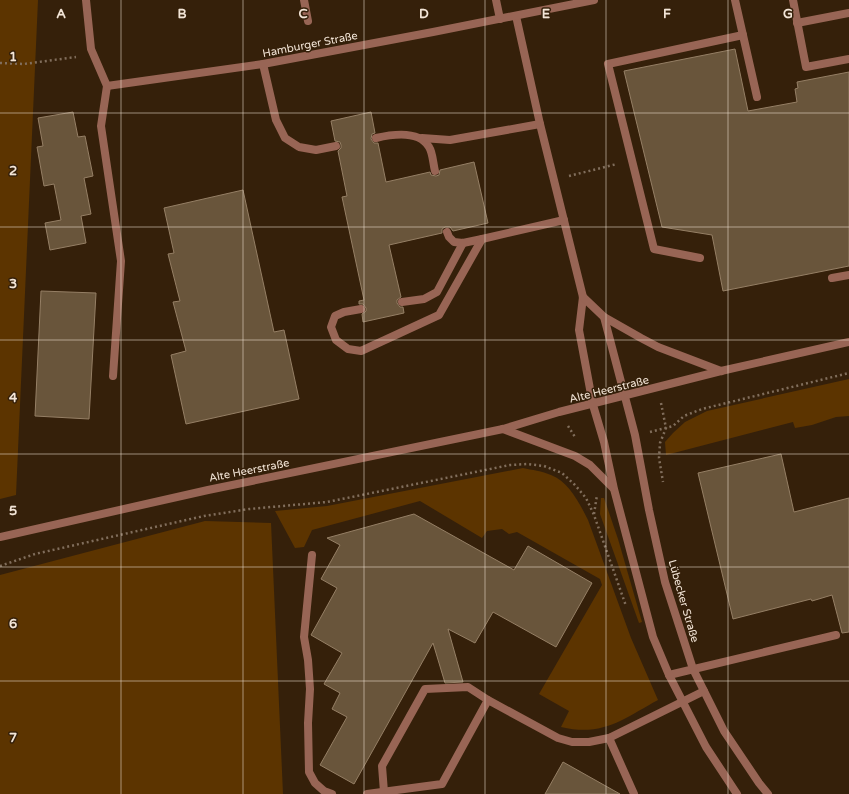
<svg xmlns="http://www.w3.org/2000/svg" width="849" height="794" font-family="'Varela Round',sans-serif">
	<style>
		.green { fill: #5c3400 }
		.building { fill: #69553b; stroke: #957f65 }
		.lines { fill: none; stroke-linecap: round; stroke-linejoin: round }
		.path { stroke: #816e5c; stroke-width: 2.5; stroke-dasharray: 2 3; stroke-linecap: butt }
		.service { stroke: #986555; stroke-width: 8 }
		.minor { stroke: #986555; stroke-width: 8 }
		.tertiary { stroke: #986555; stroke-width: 8 }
		.grid { fill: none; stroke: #f3e5d7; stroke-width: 1; stroke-opacity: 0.55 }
		.labels { text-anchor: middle; stroke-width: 3; stroke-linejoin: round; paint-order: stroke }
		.street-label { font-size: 11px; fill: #f3e5d7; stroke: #35200a }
		.grid-label { font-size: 13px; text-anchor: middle; font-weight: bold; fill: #f3e5d7; stroke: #35200a; stroke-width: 3; stroke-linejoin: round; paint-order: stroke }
	</style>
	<rect width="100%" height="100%" fill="#35200a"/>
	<!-- green -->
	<g class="green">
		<polygon points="0,0 38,0 16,495 0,499"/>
		<polygon points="849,379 849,416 836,417 812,425 795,428 793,422 666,455 665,442 673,433 685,422 707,411"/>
		<path d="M 523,468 C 532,470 542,471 551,475 C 569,482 580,504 588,520 L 631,638 L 658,700 C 623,719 603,737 561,727 L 569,711 L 539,694 L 602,585 L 600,579 L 517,532 L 509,534 L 502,529 L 487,531 L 482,538 L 420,501 L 312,530 L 304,547 L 295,548 L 275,511 L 327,506 Z"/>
		<polygon points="601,498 604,498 618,539 642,622 639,623 600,514"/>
		<polygon points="205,521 271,523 283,794 0,794 0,575"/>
	</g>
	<!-- building -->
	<g class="building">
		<polygon points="735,49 748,111 797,102 795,89 798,88 797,82 849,72 849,266 723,291 712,235 662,227 624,71"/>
		<polygon points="73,112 78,137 85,136 93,176 84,178 91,214 81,216 86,243 50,250 45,223 61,220 54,184 44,186 37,147 43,146 38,118"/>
		<polygon points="371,112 375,133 372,134 371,139 374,143 378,143 386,182 430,172 431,175 436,176 439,175 440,170 474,162 488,223 453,231 450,227 445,227 442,229 442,233 389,245 401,297 397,300 397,303 400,307 403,307 404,313 363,322 362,314 366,311 366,308 363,304 359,304 359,301 364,300 342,197 347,196 338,151 341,148 341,145 340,142 335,141 331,121"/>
		<polygon points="243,190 274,332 284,330 299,399 186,424 171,355 186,351 173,302 180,301 168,254 174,253 164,208"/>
		<polygon points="41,291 96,293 89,419 35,416"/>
		<polygon points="781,454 794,512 849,498 849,632 842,633 832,595 812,601 811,599 733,619 698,473"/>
		<polygon points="414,514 514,570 528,546 592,583 556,647 493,612 475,643 448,629 463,682 445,683 433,643 354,784 320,765 347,717 332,709 340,693 324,684 342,653 311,635 337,588 321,579 340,545 327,538"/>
		<polygon points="563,762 620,794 545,794"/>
	</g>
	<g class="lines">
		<!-- path -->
		<g class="path">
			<polyline points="0,63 24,64 76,57"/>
			<polyline points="569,176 617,164"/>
			<polyline points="661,403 666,428 660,443 659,458 663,482"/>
			<polyline points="568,426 575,437"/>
			<polyline points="650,432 673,426 684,416 702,409 849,373"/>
			<polyline points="594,514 597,495"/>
			<polyline points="0,566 35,554 204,516 249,509 327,502 510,465 527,464 544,466 562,473 575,485 586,498 594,515 626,606"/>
		</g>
		<!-- service -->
		<g class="service">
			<polyline points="86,0 91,49 107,86 101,126 121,261 113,376"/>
			<polyline points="304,0 308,21"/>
			<polyline points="496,0 500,19"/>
			<polyline points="735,0 757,97"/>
			<polyline points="793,0 806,67 849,59"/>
			<polyline points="797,23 849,13"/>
			<polyline points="263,64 276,120 285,138 299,147 316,150 336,146"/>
			<path d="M 376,138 C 393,134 419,130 429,147 C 433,153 433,164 435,171"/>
			<polyline points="422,138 450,140 540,124"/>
			<polyline points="447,232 449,237 454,242 463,243 482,239"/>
			<polyline points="700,258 654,249 608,64 743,35"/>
			<polyline points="832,278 849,275"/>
			<polyline points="402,302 424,299 437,292 463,243"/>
			<polyline points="361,309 344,312 335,316 331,327 336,340 348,349 361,351 439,315 482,239 564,220"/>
			<polyline points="312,555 304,637 308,660 310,689 308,723 309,772 315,783 324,791 332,794"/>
			<polyline points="669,675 836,635"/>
			<polyline points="609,738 634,794"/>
			<polyline points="384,792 382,766 425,689 468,687 488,700"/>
			<polyline points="367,794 442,784 488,700 558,738 572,742 589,742 609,738 704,691"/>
		</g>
		<!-- minor -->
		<g class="minor">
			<polyline points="516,16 540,124 583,297 579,330 593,405 604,442 614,489 653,637 669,675 706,747 737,794"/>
			<polyline points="107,86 263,64 433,32 594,0"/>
			<polyline points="583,297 604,317 635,435 649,510 665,582 693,669 724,731 759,783 768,794"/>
			<polyline points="604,317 641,338 658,347 721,371"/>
			<polyline points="503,429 575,456 590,465 613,488"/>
		</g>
		<!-- tertiary -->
		<polyline class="tertiary" points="0,537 208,490 503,429 559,412 721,371 849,342"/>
	</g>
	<!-- grid -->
	<path class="grid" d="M 121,0 L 121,794M 243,0 L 243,794M 364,0 L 364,794M 485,0 L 485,794M 606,0 L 606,794M 728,0 L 728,794M 0,113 L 849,113M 0,227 L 849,227M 0,340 L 849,340M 0,454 L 849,454M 0,567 L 849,567M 0,681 L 849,681"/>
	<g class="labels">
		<!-- street labels -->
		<g class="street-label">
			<text transform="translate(310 44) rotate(-11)" y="4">Hamburger Straße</text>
			<text transform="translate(609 389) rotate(-14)" y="4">Alte Heerstraße</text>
			<text transform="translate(249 470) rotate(-11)" y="4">Alte Heerstraße</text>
			<text transform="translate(684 601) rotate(74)" y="4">Lübecker Straße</text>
		</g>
	</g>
	<g class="grid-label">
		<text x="61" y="18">A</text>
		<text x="182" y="18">B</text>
		<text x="303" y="18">C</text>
		<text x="424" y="18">D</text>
		<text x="546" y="18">E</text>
		<text x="667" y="18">F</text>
		<text x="788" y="18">G</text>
		<text x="13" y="61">1</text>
		<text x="13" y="175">2</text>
		<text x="13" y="288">3</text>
		<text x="13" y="402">4</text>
		<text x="13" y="515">5</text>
		<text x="13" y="628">6</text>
		<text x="13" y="742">7</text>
	</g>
</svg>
